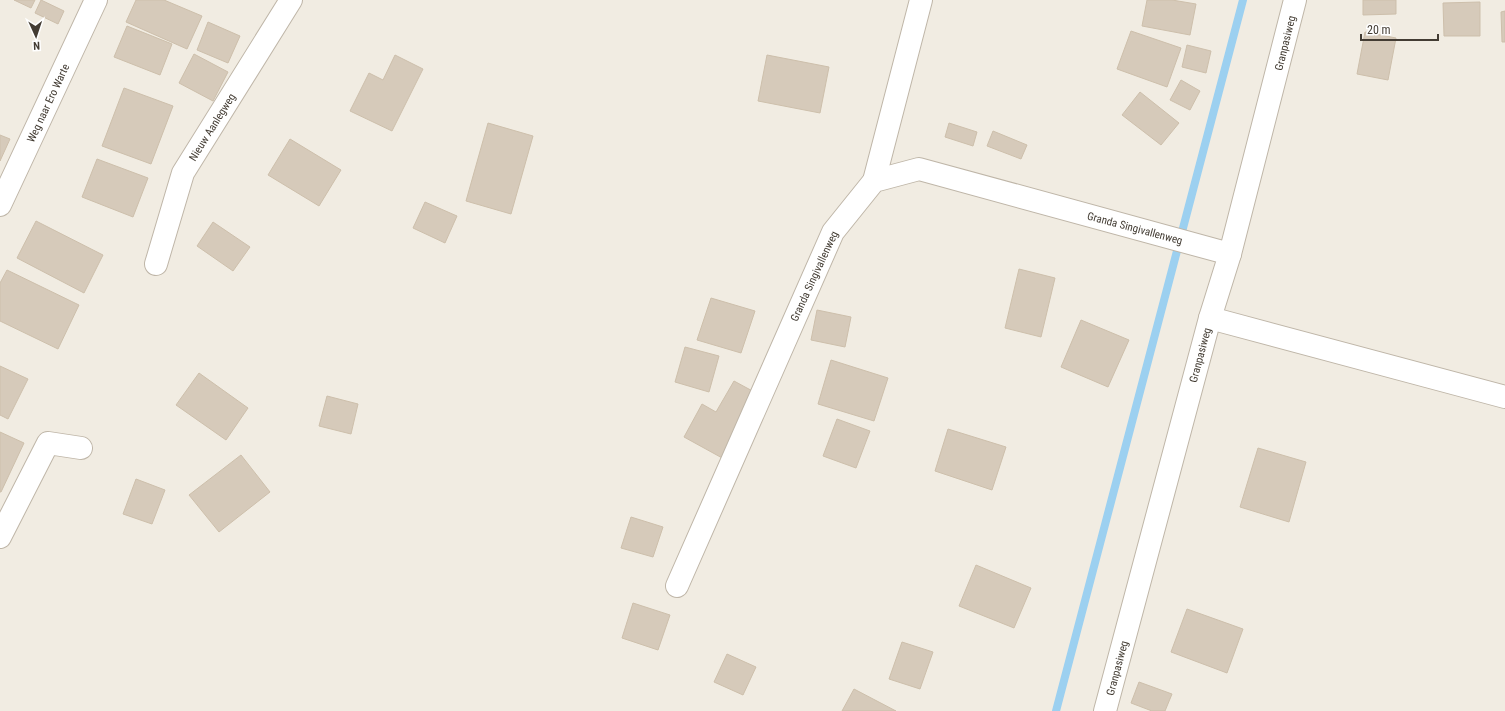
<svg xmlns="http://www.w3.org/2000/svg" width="1505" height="711" font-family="'Roboto Condensed',sans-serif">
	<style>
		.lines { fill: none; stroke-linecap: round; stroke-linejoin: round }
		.stream { stroke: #9cd0f0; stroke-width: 8 }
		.building { fill: #d6caba; stroke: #cdbfab }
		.minor-casing { stroke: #bfb6a8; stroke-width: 24 }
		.minor { stroke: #fff; stroke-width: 22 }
		.labels { text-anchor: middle; stroke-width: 4; stroke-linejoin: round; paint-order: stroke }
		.street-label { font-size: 11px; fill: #433c33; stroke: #fff }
	</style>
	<rect width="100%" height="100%" fill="#f1ece2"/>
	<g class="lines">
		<!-- stream -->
		<polyline class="stream" points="1056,711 1243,0"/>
	</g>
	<!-- building -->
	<g class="building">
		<polygon points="14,0 35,0 31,8"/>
		<polygon points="41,0 64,11 58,24 35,13"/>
		<polygon points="136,0 164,0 202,16 187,49 126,22"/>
		<polygon points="1147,0 1172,0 1196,4 1190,35 1142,26"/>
		<polygon points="1363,0 1396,0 1396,14 1363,15"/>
		<polygon points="1480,2 1480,36 1444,36 1443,3"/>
		<polygon points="1505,11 1505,42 1502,42 1501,12"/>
		<polygon points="208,22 240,36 228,63 197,50"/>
		<polygon points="127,26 172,44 160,75 114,57"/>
		<polygon points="1131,31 1181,48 1167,87 1117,69"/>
		<polygon points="1365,32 1396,38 1388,80 1357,74"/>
		<polygon points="1187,45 1211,51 1206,73 1182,67"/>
		<polygon points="194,54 228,72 213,101 179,83"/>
		<polygon points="395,55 423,69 392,131 350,111 369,73 383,80"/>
		<polygon points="767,55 829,67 820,113 758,101"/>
		<polygon points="1181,80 1200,91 1190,110 1170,100"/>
		<polygon points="124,88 173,106 151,164 102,146"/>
		<polygon points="1140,92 1179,123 1161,145 1122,115"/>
		<polygon points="488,123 533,136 511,214 466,201"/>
		<polygon points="949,123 977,132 973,146 945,137"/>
		<polygon points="993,131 1027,145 1021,159 987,146"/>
		<polygon points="0,135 10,139 0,161"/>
		<polygon points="290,139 341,170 319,206 268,175"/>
		<polygon points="97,159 148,178 133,217 82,197"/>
		<polygon points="425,202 457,216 445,243 413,228"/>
		<polygon points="36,221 103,255 84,293 17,258"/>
		<polygon points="213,222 250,247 233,271 197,246"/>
		<polygon points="1019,269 1055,278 1041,337 1005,328"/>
		<polygon points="7,270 79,305 58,349 0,321 0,283"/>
		<polygon points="711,298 755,311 741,353 697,340"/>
		<polygon points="817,310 851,317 845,347 811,340"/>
		<polygon points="1081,320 1129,340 1108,387 1061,367"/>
		<polygon points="685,347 719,356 709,392 675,382"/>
		<polygon points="831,360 888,378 874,421 818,404"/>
		<polygon points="0,366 28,379 8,419 0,415"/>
		<polygon points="199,373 248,408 226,440 176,405"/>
		<polygon points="734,381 758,394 724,459 684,437 702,404 716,412"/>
		<polygon points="327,396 358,404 351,434 319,426"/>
		<polygon points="837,419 870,431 856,468 823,456"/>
		<polygon points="948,429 1006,447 992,490 935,471"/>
		<polygon points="0,432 24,443 1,492 0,492"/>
		<polygon points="1258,448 1306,462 1289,522 1240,507"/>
		<polygon points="241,455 270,492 219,532 189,495"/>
		<polygon points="136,479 165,490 152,524 123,514"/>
		<polygon points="631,517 663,527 653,557 621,548"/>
		<polygon points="976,565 1031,588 1014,628 959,606"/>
		<polygon points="633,603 670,615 658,650 622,638"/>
		<polygon points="1187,609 1243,629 1227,673 1171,652"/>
		<polygon points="902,642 933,652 920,689 889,679"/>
		<polygon points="727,654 756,667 743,695 714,682"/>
		<polygon points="1139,682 1172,694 1165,711 1152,711 1131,703"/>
		<polygon points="854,689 896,711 842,711"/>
	</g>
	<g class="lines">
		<defs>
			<g id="minor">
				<polyline points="874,181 921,0"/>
				<polyline points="0,205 96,0"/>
				<polyline points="156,264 183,173 291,0"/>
				<polyline points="1210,318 1505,397"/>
				<polyline points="0,537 48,443 81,448"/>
				<polyline points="677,586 833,232 874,181 919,169 1230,254"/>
				<polyline points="1105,711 1210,318 1230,254 1295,0"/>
			</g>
		</defs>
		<!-- minor casing -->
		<use href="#minor" class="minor-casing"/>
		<!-- minor -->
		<use href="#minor" class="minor"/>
	</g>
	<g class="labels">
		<!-- street labels -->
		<g class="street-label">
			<text transform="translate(1285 43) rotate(-76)" y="4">Granpasiweg</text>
			<text transform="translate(48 103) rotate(-65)" y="4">Weg naar Ero Warte</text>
			<text transform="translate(212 127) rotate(-58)" y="4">Nieuw Aanlegweg</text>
			<text transform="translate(1135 228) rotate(15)" y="4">Granda Singivallenweg</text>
			<text transform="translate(814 276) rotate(-65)" y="4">Granda Singivallenweg</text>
			<text transform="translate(1200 355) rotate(-75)" y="4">Granpasiweg</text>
			<text transform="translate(1117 668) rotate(-75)" y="4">Granpasiweg</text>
		</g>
	</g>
	<!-- north arrow -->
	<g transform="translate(36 36) rotate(177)" stroke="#ffffff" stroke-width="3" paint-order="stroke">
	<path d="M0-3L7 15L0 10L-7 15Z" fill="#433c33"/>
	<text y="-6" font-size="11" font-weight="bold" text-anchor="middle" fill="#433c33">N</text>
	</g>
	<!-- scale -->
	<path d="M1361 34v6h77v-6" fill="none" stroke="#433c33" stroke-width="2"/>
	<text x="1367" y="34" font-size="12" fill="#433c33" stroke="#ffffff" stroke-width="3" paint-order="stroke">20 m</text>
</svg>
